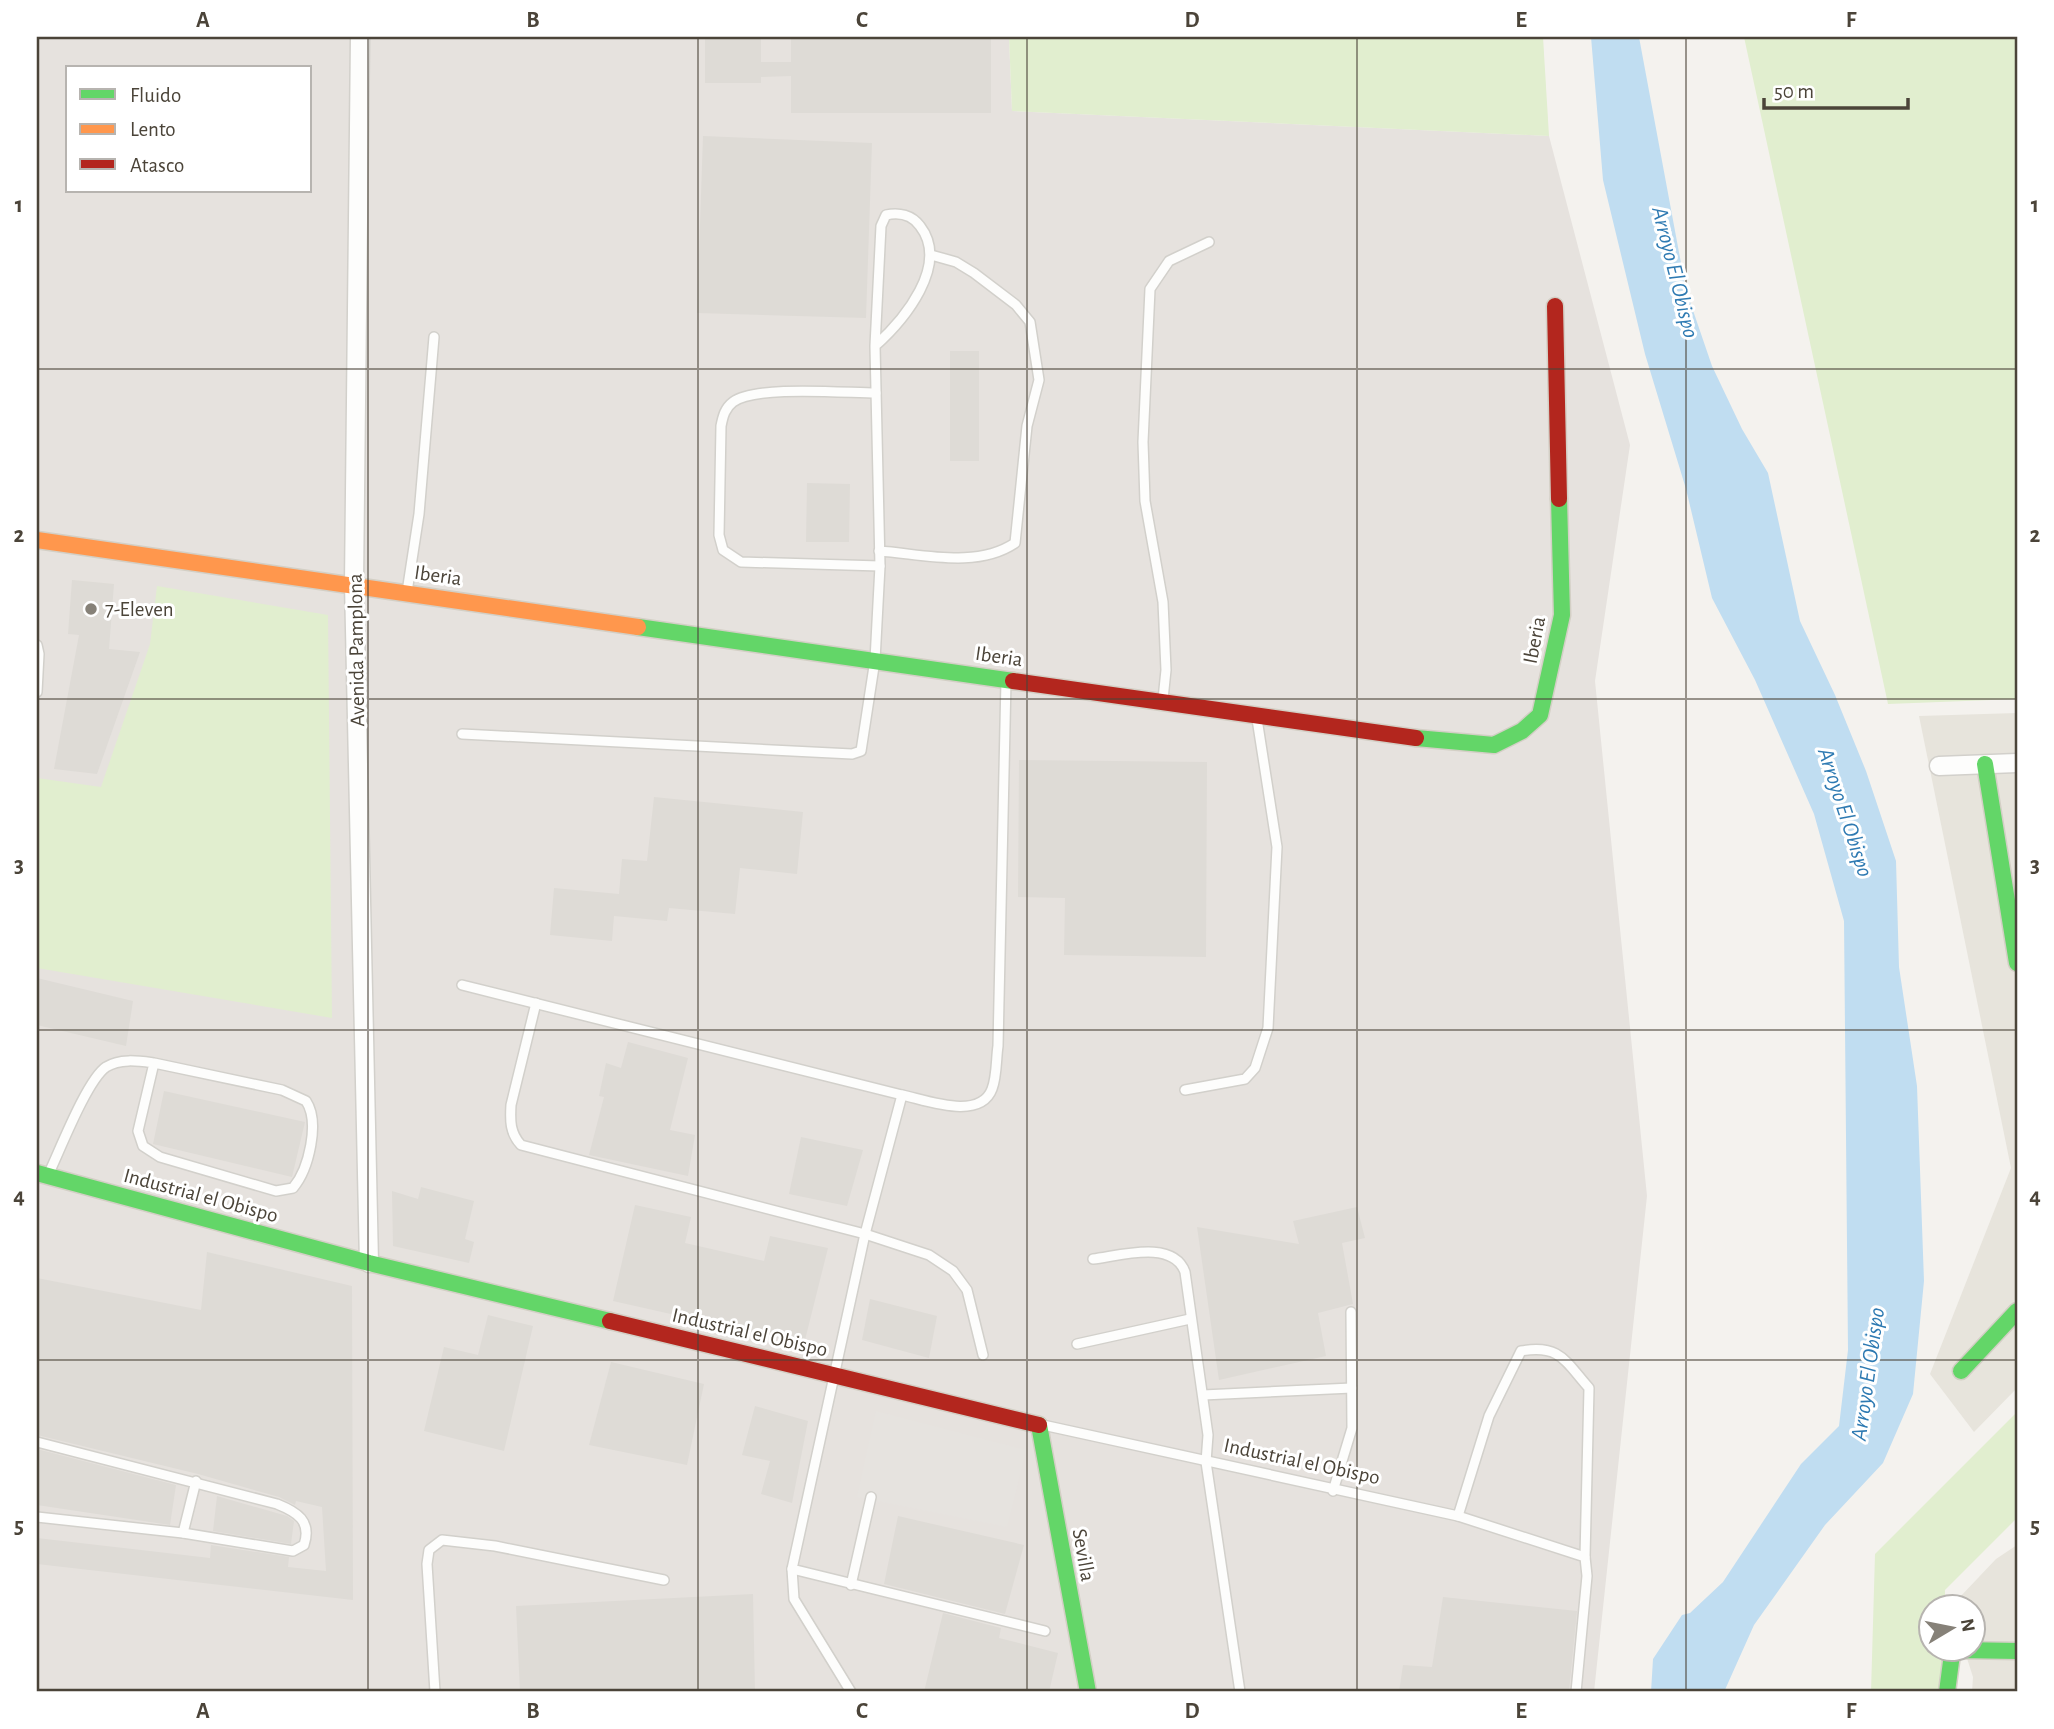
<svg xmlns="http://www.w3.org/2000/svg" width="2054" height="1729" font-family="'Alegreya Sans',sans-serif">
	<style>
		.residential { fill: #e7e4dc }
		.industrial { fill: #e6e2de; fill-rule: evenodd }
		.green { fill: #e1eecf }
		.parking { fill: #e6e3df }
		.water { fill: #c0ddf1 }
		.building { fill: #dedbd6 }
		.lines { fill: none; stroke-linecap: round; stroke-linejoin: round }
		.lane-casing { stroke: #d2d0cb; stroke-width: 12 }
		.street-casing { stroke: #d2d0cb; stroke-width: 21 }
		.fast-casing { stroke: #d3cfc5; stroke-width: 19 }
		.slow-casing { stroke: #d3cfc5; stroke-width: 19 }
		.jam-casing { stroke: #d3cfc5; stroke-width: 19 }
		.lane { stroke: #fdfdfc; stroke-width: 9 }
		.street { stroke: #fdfdfc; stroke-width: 18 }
		.fast { stroke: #63d668; stroke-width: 16 }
		.slow { stroke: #ff974d; stroke-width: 16 }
		.jam { stroke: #b3261e; stroke-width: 16 }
		.grid { fill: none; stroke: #4b4439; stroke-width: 2; stroke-opacity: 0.55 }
		.poi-dot { fill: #868178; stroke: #fff; stroke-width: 2.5 }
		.labels { text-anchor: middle; stroke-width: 6; stroke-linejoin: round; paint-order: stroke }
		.street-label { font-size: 21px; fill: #4b4439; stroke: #fff }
		.poi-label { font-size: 21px; fill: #4b4439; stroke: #fff; text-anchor: start }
		.water-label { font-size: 23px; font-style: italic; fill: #2e7ab2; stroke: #fff }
		.neatline { fill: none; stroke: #4b4439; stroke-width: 2.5 }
		.grid-label { font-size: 23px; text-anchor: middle; font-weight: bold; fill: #4b4439 }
	</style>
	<rect width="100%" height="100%" fill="#f4f2ee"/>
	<!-- residential -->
	<g class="residential">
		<polygon points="2017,713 2017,1388 1974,1432 1930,1374 2011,1168 1919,716"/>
		<polygon points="2017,1545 2017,1692 1972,1692 1973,1677 1964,1649 1974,1648 1974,1606 1958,1606 1960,1597 1996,1559"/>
	</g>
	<!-- industrial -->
	<path class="industrial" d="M 37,37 L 1009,37 L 1012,111 L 1549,136 L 1630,445 L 1595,681 L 1647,1196 L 1594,1692 L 37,1692 ZM 68,68 L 310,68 L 310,191 L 68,191 Z"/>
	<!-- green -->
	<g class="green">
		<polygon points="1009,37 1543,37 1549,136 1012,111"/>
		<polygon points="1744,37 2017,37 2017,699 1888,704"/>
		<polygon points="157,586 328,615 332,1018 37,968 37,778 101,787 150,644"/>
		<polygon points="2017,1412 2017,1518 1945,1590 1945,1606 1932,1606 1932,1648 1944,1649 1943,1692 1871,1692 1875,1554"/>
	</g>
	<!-- parking -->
	<polygon class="parking" points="876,1411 1026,1450 1007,1527 857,1497"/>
	<!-- water -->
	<polygon class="water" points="1591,37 1639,37 1686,290 1712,366 1742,429 1768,473 1800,621 1835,695 1866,771 1896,861 1899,967 1917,1086 1924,1281 1913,1394 1883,1463 1825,1525 1754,1625 1724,1692 1651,1692 1653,1659 1682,1615 1690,1613 1723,1582 1801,1464 1839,1426 1848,1350 1844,921 1814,814 1755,680 1712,598 1686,489 1645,354 1603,180"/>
	<!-- building -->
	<g class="building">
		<polygon points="705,37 761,37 761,62 791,62 791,37 991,37 991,113 791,113 791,76 761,77 761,83 705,83"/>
		<polygon points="703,136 872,143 866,318 697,313"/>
		<rect x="950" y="351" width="29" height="110"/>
		<polygon points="807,483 850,484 849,542 806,542"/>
		<polygon points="72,580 114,584 109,649 140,652 97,774 54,769 79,635 68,634"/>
		<polygon points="1019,760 1207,762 1206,957 1064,955 1065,898 1018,897"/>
		<polygon points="654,797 803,812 797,874 740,868 735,914 669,908 667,921 614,916 612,941 550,935 554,888 619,894 622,859 647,861"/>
		<polygon points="37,978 133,1001 126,1046 37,1025"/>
		<polygon points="628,1042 688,1058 670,1130 695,1135 688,1176 589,1155 604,1097 599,1096 606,1063 621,1068"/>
		<polygon points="164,1091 305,1122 292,1177 153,1144"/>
		<polygon points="801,1137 863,1150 847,1206 789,1194"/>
		<polygon points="421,1187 474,1201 465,1239 474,1242 469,1263 393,1246 392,1191 418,1199"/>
		<polygon points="635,1205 691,1217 685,1243 764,1261 770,1236 828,1248 804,1344 613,1301"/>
		<polygon points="1357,1207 1365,1238 1342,1243 1353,1304 1318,1313 1326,1356 1219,1380 1197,1227 1299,1244 1293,1221"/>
		<polygon points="207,1252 352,1286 353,1600 37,1564 37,1538 210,1558 211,1545 289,1557 288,1567 326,1571 322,1507 296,1501 295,1505 279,1497 198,1474 37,1435 37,1278 201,1310"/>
		<polygon points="870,1299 937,1316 929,1358 862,1340"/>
		<polygon points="488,1315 533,1326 504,1451 424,1431 444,1347 478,1355"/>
		<polygon points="611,1362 704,1384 687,1465 589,1445"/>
		<polygon points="755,1406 808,1421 792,1503 761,1494 770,1461 742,1455"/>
		<polygon points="37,1449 176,1485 170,1525 37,1505"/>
		<polygon points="217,1496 287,1516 294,1521 291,1544 213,1531"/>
		<polygon points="898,1516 1024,1545 1005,1614 884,1584"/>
		<polygon points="753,1594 755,1692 520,1692 516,1606"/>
		<polygon points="1443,1597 1577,1611 1569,1692 1399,1692 1403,1665 1432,1667"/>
		<polygon points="943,1613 1001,1628 999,1638 1058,1653 1049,1692 924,1692"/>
	</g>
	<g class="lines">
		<defs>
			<g id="lane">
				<path d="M 876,393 C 846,393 755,385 733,402 C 725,408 723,416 721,426 L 719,535 L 723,550 L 741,562 L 880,566"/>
				<path d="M 879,551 C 923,554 976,569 1015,543 L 1027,426 L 1039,380 L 1030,322 L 1016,305 L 974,273 L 956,262 L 931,255"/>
				<polyline points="407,592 419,514 434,337"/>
				<polyline points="37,645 39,654 37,692"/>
				<polyline points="1163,699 1166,670 1163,602 1145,501 1143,442 1150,289 1169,261 1209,242"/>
				<path d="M 462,734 L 852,754 L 861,751 L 875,660 L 880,566 L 875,346 L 881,226 L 886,215 C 899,212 912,215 920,226 C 950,265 904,320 875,346"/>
				<polyline points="462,985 902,1095 865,1234 792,1569 1045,1631"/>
				<path d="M 536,1003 L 511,1105 C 510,1121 510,1133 521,1145 L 865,1234 L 929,1255 L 953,1271 L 967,1290 L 983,1355"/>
				<polyline points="1185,1090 1245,1079 1255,1068 1268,1028 1277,847 1257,719"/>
				<path d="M 902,1095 C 926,1100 980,1121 992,1089 C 997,1076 996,1059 998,1046 L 1006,680"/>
				<path d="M 49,1173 C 60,1150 87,1080 106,1067 C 120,1058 139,1061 154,1063 L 282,1090 L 306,1101 C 320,1122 309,1169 293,1188 L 276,1191 L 160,1157 L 143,1146 L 138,1131 L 154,1063"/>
				<path d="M 1093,1259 C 1119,1256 1173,1239 1185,1272 L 1208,1435 L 1206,1462 L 1240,1692"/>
				<polyline points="1077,1344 1190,1319"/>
				<polyline points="1203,1395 1352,1388"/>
				<polyline points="1043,1425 1458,1516 1585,1557 1587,1576 1576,1692"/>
				<path d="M 37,1442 L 277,1504 C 297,1512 312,1521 304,1545 L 293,1551 L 183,1533 L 37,1517"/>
				<polyline points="1333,1491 1352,1428 1351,1312"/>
				<path d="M 1458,1516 L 1489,1416 L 1521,1351 C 1560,1344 1565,1361 1589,1388 L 1585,1557"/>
				<polyline points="183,1533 196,1481"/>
				<polyline points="792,1569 794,1599 851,1692"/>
				<polyline points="851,1585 871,1497"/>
				<polyline points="435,1692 427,1564 429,1550 442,1540 495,1546 664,1580"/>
			</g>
			<g id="street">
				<polyline points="360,37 354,584 369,1263"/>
				<polyline points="1939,766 2017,763"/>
			</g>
			<g id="fast">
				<polyline points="638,627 1013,681"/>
				<polyline points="1416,738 1494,745 1522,731 1540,715 1562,615 1559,499"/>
				<polyline points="1985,764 2017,963"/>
				<polyline points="37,1173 369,1263 610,1321"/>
				<polyline points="1961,1371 2017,1311"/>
				<polyline points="1039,1425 1088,1692"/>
				<polyline points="1947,1692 1952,1654 1961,1650 2017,1651"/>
			</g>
			<polyline id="slow" points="37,540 638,627"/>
			<g id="jam">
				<polyline points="1555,306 1559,499"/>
				<polyline points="1013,681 1416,738"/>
				<polyline points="610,1321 1039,1425"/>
			</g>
		</defs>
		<!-- lane casing -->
		<use href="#lane" class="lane-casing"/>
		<!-- street casing -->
		<use href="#street" class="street-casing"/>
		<!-- fast casing -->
		<use href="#fast" class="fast-casing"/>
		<!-- slow casing -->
		<use href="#slow" class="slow-casing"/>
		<!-- jam casing -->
		<use href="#jam" class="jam-casing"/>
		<!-- lane -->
		<use href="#lane" class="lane"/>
		<!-- street -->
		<use href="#street" class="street"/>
		<!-- fast -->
		<use href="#fast" class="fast"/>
		<!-- slow -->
		<use href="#slow" class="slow"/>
		<!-- jam -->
		<use href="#jam" class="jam"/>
	</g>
	<!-- grid -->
	<path class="grid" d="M 368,37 L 368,1692M 698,37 L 698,1692M 1027,37 L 1027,1692M 1357,37 L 1357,1692M 1686,37 L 1686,1692M 37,369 L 2017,369M 37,699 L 2017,699M 37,1030 L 2017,1030M 37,1360 L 2017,1360"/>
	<!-- markers -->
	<circle class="poi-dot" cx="91" cy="609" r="7"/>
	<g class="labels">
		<!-- street labels -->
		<g class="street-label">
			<text transform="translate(438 575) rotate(8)" y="7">Iberia</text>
			<text transform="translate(1534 640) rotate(-79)" y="7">Iberia</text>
			<text transform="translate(356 650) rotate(-91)" y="7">Avenida Pamplona</text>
			<text transform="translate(999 656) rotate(8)" y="7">Iberia</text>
			<text transform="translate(201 1195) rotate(15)" y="7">Industrial el Obispo</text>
			<text transform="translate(750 1332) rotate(13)" y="7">Industrial el Obispo</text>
			<text transform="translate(1302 1461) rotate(12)" y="7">Industrial el Obispo</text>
			<text transform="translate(1084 1555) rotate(80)" y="7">Sevilla</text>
		</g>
		<!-- poi labels -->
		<g class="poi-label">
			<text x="105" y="616">7-Eleven</text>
		</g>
		<!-- water labels -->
		<g class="water-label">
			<text transform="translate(1676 272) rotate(76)" y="8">Arroyo El Obispo</text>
			<text transform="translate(1846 812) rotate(72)" y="8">Arroyo El Obispo</text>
			<text transform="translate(1867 1374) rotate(-82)" y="8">Arroyo El Obispo</text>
		</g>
	</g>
	<!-- border -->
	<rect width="2054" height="1729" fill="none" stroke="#ffffff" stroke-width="77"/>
	<!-- legend -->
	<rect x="66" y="66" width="245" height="126" fill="#ffffff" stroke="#b7b4b0" stroke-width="2"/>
	<rect x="80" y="89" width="35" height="10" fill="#63d668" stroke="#b7b4b0" stroke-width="2"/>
	<text x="130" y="102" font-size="21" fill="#4b4439">Fluido</text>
	<rect x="80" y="124" width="35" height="10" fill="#ff974d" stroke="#b7b4b0" stroke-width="2"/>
	<text x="130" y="136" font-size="21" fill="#4b4439">Lento</text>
	<rect x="80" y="159" width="35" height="10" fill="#b3261e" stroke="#b7b4b0" stroke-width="2"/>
	<text x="130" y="172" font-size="21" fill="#4b4439">Atasco</text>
	<!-- north arrow -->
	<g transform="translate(1952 1628) rotate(80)"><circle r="33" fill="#ffffff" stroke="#b7b4b0" stroke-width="2"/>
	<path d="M0-5L12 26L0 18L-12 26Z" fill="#868178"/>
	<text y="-10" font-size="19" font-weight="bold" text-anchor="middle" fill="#4b4439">N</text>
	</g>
	<!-- scale -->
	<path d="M1764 98v10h144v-10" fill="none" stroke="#4b4439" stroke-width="3.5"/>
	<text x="1774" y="98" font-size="21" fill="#4b4439" stroke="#ffffff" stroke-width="5" paint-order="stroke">50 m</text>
	<rect x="38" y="38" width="1978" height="1652" class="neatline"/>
	<g class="grid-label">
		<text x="203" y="27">A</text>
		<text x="533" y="27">B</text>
		<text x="862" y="27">C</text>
		<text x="1192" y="27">D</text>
		<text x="1521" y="27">E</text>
		<text x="1851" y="27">F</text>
		<text x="19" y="212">1</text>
		<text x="2035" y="212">1</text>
		<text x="19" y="542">2</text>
		<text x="2035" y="542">2</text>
		<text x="19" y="872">3</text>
		<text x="2035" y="872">3</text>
		<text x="19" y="1203">4</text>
		<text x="2035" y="1203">4</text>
		<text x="19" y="1533">5</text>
		<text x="2035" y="1533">5</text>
		<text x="203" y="1718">A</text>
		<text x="533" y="1718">B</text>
		<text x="862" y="1718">C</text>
		<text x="1192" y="1718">D</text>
		<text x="1521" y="1718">E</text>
		<text x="1851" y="1718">F</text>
	</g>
</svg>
